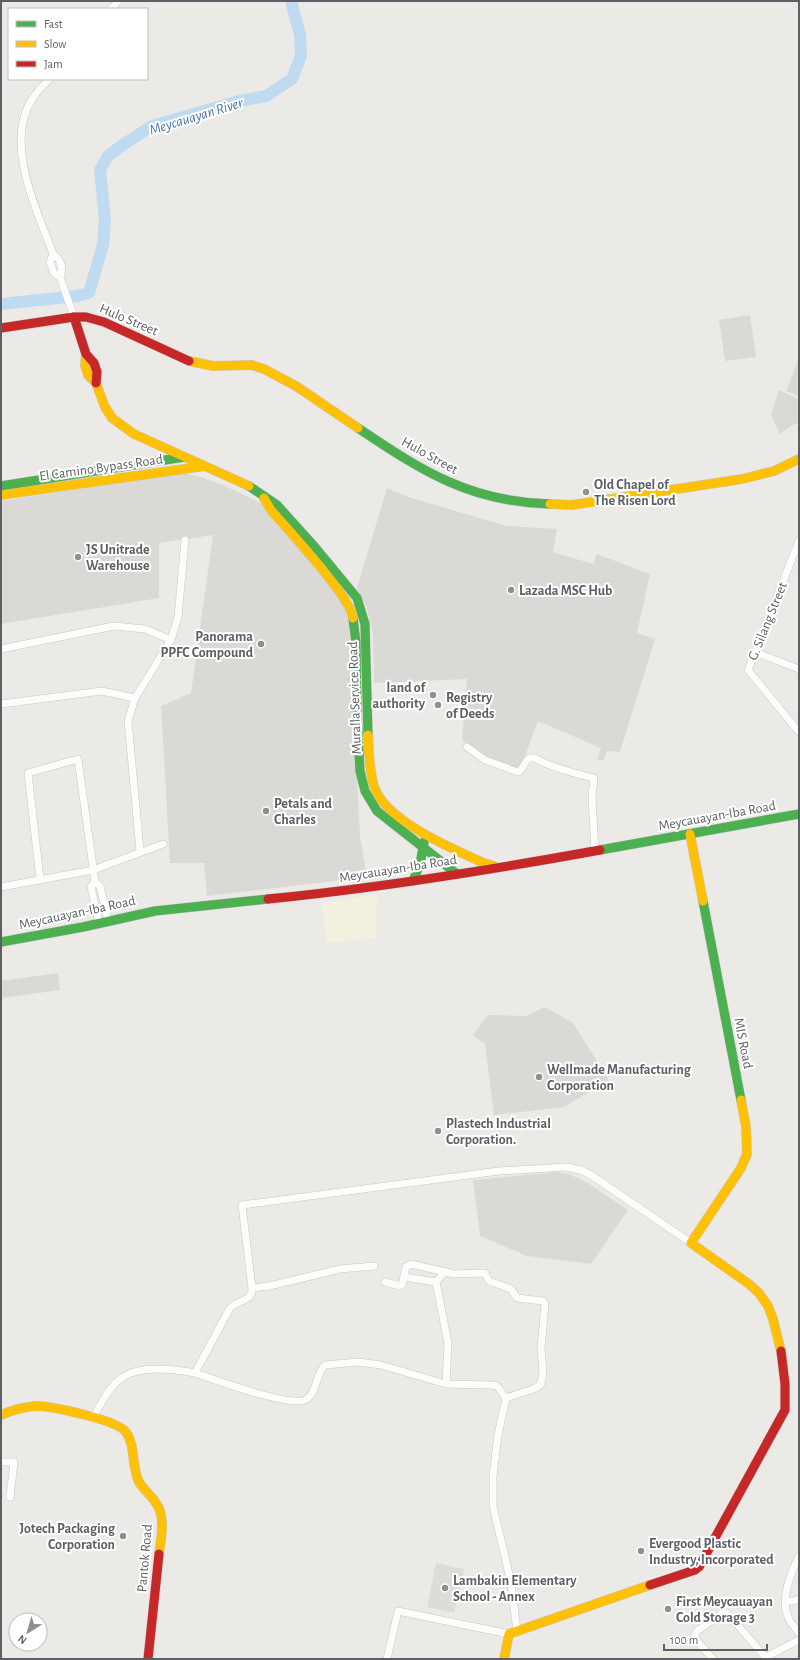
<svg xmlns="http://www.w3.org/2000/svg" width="800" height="1660" font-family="'Alegreya Sans',sans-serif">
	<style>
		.commercial { fill: #f4f0e0 }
		.industrial { fill: #dbd9d6 }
		.education { fill: #dedcd6 }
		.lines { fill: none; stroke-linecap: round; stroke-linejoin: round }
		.river { stroke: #bedbf2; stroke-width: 12 }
		.street-casing { stroke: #c8c8c8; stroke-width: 8 }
		.fast-casing { stroke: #c8c8c7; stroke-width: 10 }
		.slow-casing { stroke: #c8c8c7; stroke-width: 10 }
		.jam-casing { stroke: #c8c8c7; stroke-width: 10 }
		.street { stroke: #fcfcfb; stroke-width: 7 }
		.fast { stroke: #4caf50; stroke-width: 9 }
		.slow { stroke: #ffc107; stroke-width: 9 }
		.jam { stroke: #c62828; stroke-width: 9 }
		.poi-dot { fill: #8e9091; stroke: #fff; stroke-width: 1.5 }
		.labels { text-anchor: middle; stroke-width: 4; stroke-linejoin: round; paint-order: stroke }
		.street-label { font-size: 14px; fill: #5c5f63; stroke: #fff }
		.poi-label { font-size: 14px; font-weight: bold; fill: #5c5f63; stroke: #fff; text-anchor: start }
		.water-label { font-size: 15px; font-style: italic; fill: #4975a8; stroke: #fff }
	</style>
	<rect width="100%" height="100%" fill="#ebeae6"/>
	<!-- commercial -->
	<polygon class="commercial" points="377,894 376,938 326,943 322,903"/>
	<!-- industrial -->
	<g class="industrial">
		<polygon points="750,315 756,357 725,361 719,320"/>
		<polygon points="799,358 799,396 786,391"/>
		<polygon points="779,390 799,399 799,425 796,423 780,434 771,415"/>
		<polygon points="182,473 198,476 225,486 261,503 336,593 349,615 360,836 367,877 207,896 204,863 170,863 161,706 191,693 213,535 159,543 159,598 1,624 1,501"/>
		<polygon points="387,488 408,497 507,526 557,529 553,552 593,564 597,554 650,574 637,633 655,639 620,752 607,751 603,761 597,759 601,748 538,721 520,769 485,759 462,740 467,679 374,683 373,635 367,608 357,588"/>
		<polygon points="58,973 60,990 1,998 1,981"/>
		<polygon points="545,1007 573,1023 609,1080 564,1107 494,1115 485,1044 473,1035 488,1015 526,1016"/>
		<polygon points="557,1172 571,1175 586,1182 628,1210 591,1264 527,1256 480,1236 473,1180"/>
	</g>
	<!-- education -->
	<polygon class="education" points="436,1563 464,1569 454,1613 427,1607"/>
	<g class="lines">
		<!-- river -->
		<polyline class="river" points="1,304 77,296 89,293 103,245 105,220 100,170 108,156 121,146 152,126 239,101 266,96 292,79 301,56 300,35 291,1"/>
		<defs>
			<g id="street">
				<polyline points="111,9 118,1"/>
				<path d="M 49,79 C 44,85 37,91 33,98 C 3,142 37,210 53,254 C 61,260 64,267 60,277"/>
				<polyline points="53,254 50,262 54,273 60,277 74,317"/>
				<polyline points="799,541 748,670 799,732"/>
				<polyline points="1,649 114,626 145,629 171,640"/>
				<polyline points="755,652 799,669"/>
				<polyline points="1,704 102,691 135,698"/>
				<path d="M 467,747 L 485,760 L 518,772 C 524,769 525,759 530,758 C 534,757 539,760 542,762 C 559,769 576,774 594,778 L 592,797 L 595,851"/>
				<polyline points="140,851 128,721 135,698 171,640 178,617 185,540"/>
				<polyline points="40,879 28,773 78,759 95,882 100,886 108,921"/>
				<polyline points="95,882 91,887 99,923"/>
				<polyline points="1,887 93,870 163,844"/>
				<polyline points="404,1277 436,1282 445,1272"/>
				<polyline points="385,1282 400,1286 402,1285 406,1267 411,1264 454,1274 485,1273 489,1281 511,1289 517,1298 543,1301 545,1304 541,1349 543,1371 541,1384 536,1388 506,1398"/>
				<polyline points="436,1282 448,1343 446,1384"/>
				<polyline points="252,1288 269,1286 340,1269 374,1266"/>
				<path d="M 195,1373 C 213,1379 293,1409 307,1399 C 317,1392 316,1373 325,1365 L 358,1362 L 381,1365 L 446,1384 L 492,1385 L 497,1386 L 506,1398 L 498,1435 L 493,1476 L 493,1506 L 511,1583 L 517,1631"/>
				<path d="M 93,1418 C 100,1405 108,1389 119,1380 C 137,1364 174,1369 195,1373 L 230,1308 C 237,1300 253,1302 252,1288 L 242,1205 L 499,1171 L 566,1167 L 581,1170 L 591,1175 L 691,1243"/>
				<polyline points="1,1462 14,1462 10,1497"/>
				<path d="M 799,1556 C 791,1573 780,1598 788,1617 C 790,1623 796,1628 799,1633"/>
				<polyline points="786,1601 794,1601 799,1599"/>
				<polyline points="766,1657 799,1640"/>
				<polyline points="387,1659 398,1611 509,1634"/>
				<polyline points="713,1659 697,1641 695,1635 697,1631 722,1613 727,1613 767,1659"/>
			</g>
			<g id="fast">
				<path d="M 358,428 C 422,471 470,502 550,504"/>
				<polyline points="1,486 184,457"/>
				<polyline points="249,486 277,505 314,546 357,598 365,624 368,735"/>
				<polyline points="353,618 356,643 357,713 360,771 365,791 377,811 457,874"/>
				<polyline points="600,850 799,814"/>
				<polyline points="413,881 420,864 424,842"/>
				<polyline points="703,901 741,1100"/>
				<polyline points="1,942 83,927 155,911 268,899"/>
			</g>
			<g id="slow">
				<polyline points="86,354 85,365 88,375 96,383 105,407 112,418 134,434 249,486"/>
				<polyline points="189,361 213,366 252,365 264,369 296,386 358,428"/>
				<polyline points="1,495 205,466"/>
				<path d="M 264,498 L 271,510 C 288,530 351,597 353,618"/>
				<polyline points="550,504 572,505 742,479 774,471 799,459"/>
				<path d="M 368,735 C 369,751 369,770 374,786 C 385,821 453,849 484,863 L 494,866"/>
				<polyline points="690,834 703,901"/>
				<polyline points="741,1100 746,1127 747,1154 741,1168 691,1243 749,1284 759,1293 768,1306 773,1319 781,1351"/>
				<path d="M 1,1415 C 12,1410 24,1407 36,1406 C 52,1406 117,1420 126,1432 C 136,1446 131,1466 139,1482 C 144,1490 151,1495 156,1503 C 166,1517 161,1538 159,1554"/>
				<polyline points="504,1659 509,1634 650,1585"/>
			</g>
			<g id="jam">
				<polyline points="74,317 86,354 94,363 97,372 96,383"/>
				<polyline points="1,328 74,317 86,317 104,322 189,361"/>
				<path d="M 268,899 C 379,888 490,870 600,850"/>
				<polyline points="650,1585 695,1570 699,1567 785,1410 785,1384 781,1351"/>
				<polyline points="148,1659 159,1554"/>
			</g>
		</defs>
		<!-- street casing -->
		<use href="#street" class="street-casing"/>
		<!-- fast casing -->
		<use href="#fast" class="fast-casing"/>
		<!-- slow casing -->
		<use href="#slow" class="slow-casing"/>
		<!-- jam casing -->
		<use href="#jam" class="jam-casing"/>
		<!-- street -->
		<use href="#street" class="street"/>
		<!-- fast -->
		<use href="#fast" class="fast"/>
		<!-- slow -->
		<use href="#slow" class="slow"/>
		<!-- jam -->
		<use href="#jam" class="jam"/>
	</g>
	<!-- markers -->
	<g class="poi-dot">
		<circle cx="586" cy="492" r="4"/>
		<circle cx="78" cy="557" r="4"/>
		<circle cx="511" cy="590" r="4"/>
		<circle cx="261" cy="644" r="4"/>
		<circle cx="433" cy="695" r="4"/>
		<circle cx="438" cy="705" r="4"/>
		<circle cx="266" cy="811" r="4"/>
		<circle cx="539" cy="1077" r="4"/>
		<circle cx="438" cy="1131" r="4"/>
		<circle cx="123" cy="1536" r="4"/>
		<circle cx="641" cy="1551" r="4"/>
		<circle cx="445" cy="1588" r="4"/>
		<circle cx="668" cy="1609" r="4"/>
	</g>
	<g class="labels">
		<!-- street labels -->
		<g class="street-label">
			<text transform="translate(129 319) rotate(23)" y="5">Hulo Street</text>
			<text transform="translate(430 455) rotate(29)" y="5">Hulo Street</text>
			<text transform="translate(101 467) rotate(-8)" y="5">El Camino Bypass Road</text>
			<text transform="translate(767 621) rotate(-68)" y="5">G. Silang Street</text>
			<text transform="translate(354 698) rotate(-92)" y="5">Muralla Service Road</text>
			<text transform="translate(717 815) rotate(-10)" y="5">Meycauayan-Iba Road</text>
			<text transform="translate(398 868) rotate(-9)" y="5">Meycauayan-Iba Road</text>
			<text transform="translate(77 912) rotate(-12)" y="5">Meycauayan-Iba Road</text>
			<text transform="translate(744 1043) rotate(79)" y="5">MIS Road</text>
			<text transform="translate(144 1558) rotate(-85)" y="5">Pantok Road</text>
		</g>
		<!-- poi labels -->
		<g class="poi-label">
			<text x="594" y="489">Old Chapel of<tspan x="594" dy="16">The Risen Lord</tspan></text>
			<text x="86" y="554">JS Unitrade<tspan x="86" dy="16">Warehouse</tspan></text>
			<text x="519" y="595">Lazada MSC Hub</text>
			<text x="253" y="641" text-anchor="end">Panorama<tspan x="253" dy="16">PPFC Compound</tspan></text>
			<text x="425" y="692" text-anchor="end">land of<tspan x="425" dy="16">authority</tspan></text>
			<text x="446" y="702">Registry<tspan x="446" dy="16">of Deeds</tspan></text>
			<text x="274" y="808">Petals and<tspan x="274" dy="16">Charles</tspan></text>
			<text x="547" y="1074">Wellmade Manufacturing<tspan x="547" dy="16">Corporation</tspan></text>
			<text x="446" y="1128">Plastech Industrial<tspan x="446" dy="16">Corporation.</tspan></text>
			<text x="115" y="1533" text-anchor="end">Jotech Packaging<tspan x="115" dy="16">Corporation</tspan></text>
			<text x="649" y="1548">Evergood Plastic<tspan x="649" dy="16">Industry, Incorporated</tspan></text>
			<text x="453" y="1585">Lambakin Elementary<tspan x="453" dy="16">School - Annex</tspan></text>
			<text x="676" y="1606">First Meycauayan<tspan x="676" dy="16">Cold Storage 3</tspan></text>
		</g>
		<!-- water labels -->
		<g class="water-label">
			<text transform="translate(196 116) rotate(-17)" y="5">Meycauayan River</text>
		</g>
	</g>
	<!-- border -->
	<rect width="800" height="1660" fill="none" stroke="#5c5f63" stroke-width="4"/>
	<!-- legend -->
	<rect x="8" y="8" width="140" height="72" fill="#ffffff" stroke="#bebfc1"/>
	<rect x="16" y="21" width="20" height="6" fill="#4caf50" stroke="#bebfc1"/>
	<text x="44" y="28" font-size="12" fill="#5c5f63">Fast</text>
	<rect x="16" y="41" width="20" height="6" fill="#ffc107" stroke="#bebfc1"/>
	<text x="44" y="48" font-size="12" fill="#5c5f63">Slow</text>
	<rect x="16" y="61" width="20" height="6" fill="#c62828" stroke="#bebfc1"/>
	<text x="44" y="68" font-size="12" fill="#5c5f63">Jam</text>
	<!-- north arrow -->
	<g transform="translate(28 1632) rotate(217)"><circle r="19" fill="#ffffff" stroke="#bebfc1"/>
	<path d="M0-3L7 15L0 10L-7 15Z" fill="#8e9091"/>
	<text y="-6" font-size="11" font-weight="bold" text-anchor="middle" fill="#5c5f63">N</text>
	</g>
	<!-- scale -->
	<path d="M664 1644v6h103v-6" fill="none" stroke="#5c5f63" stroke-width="2"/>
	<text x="670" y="1644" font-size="12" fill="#5c5f63" stroke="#ffffff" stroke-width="3" paint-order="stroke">100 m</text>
</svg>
